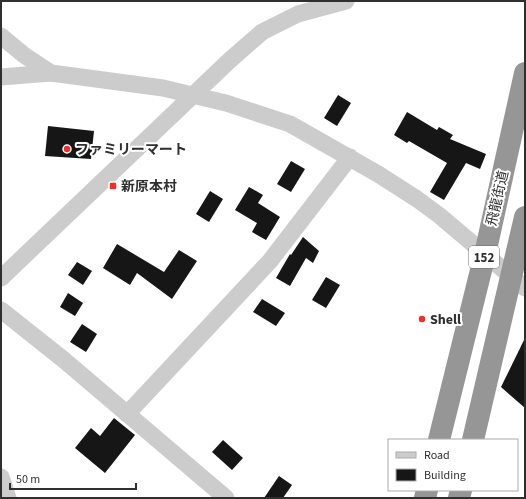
<svg xmlns="http://www.w3.org/2000/svg" width="526" height="499" font-family="'Source Sans 3','Noto Sans JP',sans-serif">
	<style>
		.building { fill: #161616 }
		.lines { fill: none; stroke-linecap: round; stroke-linejoin: round }
		.minor { stroke: #ccc; stroke-width: 17 }
		.highway { stroke: #969696; stroke-width: 22 }
		.poi-dot { fill: #ee312a; stroke: #fff; stroke-width: 1.5 }
		.labels { text-anchor: middle; stroke-width: 4; stroke-linejoin: round; paint-order: stroke }
		.shield { fill: #fff; stroke: #6d6d6d; stroke-width: 1 }
		.shield-label { font-size: 13px; font-weight: bold; fill: #2f2f2f }
		.poi-label { font-size: 14px; font-weight: bold; fill: #2f2f2f; stroke: #fff; text-anchor: start }
		.street-label { font-size: 14px; fill: #2f2f2f; stroke: #fff }
	</style>
	<rect width="100%" height="100%" fill="#fff"/>
	<!-- building -->
	<g class="building">
		<polygon points="338,95 351,103 337,126 324,118"/>
		<polygon points="407,112 437,130 439,127 453,135 450,139 486,154 480,169 466,163 444,200 430,192 447,163 409,141 407,143 394,135"/>
		<polygon points="48,126 94,131 91,159 45,156"/>
		<polygon points="291,161 305,169 291,192 277,184"/>
		<polygon points="249,187 263,195 258,203 280,217 266,240 252,232 257,223 235,210"/>
		<polygon points="210,191 223,199 209,222 196,214"/>
		<polygon points="303,237 319,251 313,263 306,258 290,286 276,278 290,254 291,255"/>
		<polygon points="117,244 164,272 179,250 197,261 172,299 137,273 130,285 103,268"/>
		<polygon points="77,262 92,271 83,285 68,275"/>
		<polygon points="326,277 340,285 326,308 312,300"/>
		<polygon points="68,293 83,303 75,316 60,307"/>
		<polygon points="262,299 285,313 276,326 253,312"/>
		<polygon points="82,324 97,334 86,352 70,342"/>
		<polygon points="525,338 525,408 501,387"/>
		<polygon points="114,418 135,435 105,473 75,448 91,428 100,436"/>
		<polygon points="223,440 243,458 232,470 212,452"/>
		<polygon points="279,476 292,485 283,498 264,498"/>
	</g>
	<g class="lines">
		<!-- minor -->
		<g class="minor">
			<polyline points="1,36 24,55 51,73 163,88 226,103 290,124 378,174 417,199 440,216 525,288"/>
			<polyline points="1,77 51,73"/>
			<polyline points="1,278 230,60 262,32 298,14 346,1"/>
			<polyline points="1,310 64,360 226,498"/>
			<polyline points="127,414 270,261 350,157"/>
			<polyline points="1,477 8,498"/>
		</g>
		<!-- highway -->
		<g class="highway">
			<polyline points="439,440 485,254 525,73"/>
			<polyline points="473,440 525,217"/>
			<polyline points="425,498 427,490"/>
			<polyline points="459,498 461,490"/>
		</g>
	</g>
	<!-- markers -->
	<g class="poi-dot">
		<circle cx="67" cy="149" r="4"/>
		<rect x="109" y="182" width="8" height="8" rx="2"/>
		<circle cx="422" cy="319" r="4"/>
	</g>
	<g class="labels">
		<!-- shield labels -->
		<rect class="shield" x="469" y="246" width="30" height="22" rx="3"/>
		<g class="shield-label">
			<text x="484" y="262">152</text>
		</g>
		<!-- poi labels -->
		<g class="poi-label">
			<text x="75" y="154">ファミリーマート</text>
			<text x="121" y="191">新原本村</text>
			<text x="430" y="324">Shell</text>
		</g>
		<!-- street labels -->
		<g class="street-label">
			<text transform="translate(497 198) rotate(-77)" y="5">飛龍街道</text>
		</g>
	</g>
	<!-- border -->
	<rect width="526" height="499" fill="none" stroke="#2f2f2f" stroke-width="4"/>
	<!-- legend -->
	<rect x="388" y="439" width="130" height="52" fill="#ffffff" stroke="#acacac"/>
	<rect x="396" y="452" width="20" height="6" fill="#cccccc" stroke="#acacac"/>
	<text x="424" y="459" font-size="12" fill="#2f2f2f">Road</text>
	<rect x="396" y="469" width="20" height="12" fill="#161616" stroke="#acacac"/>
	<text x="424" y="479" font-size="12" fill="#2f2f2f">Building</text>
	<!-- scale -->
	<path d="M10 483v6h126v-6" fill="none" stroke="#2f2f2f" stroke-width="2"/>
	<text x="16" y="483" font-size="12" fill="#2f2f2f" stroke="#ffffff" stroke-width="3" paint-order="stroke">50 m</text>
</svg>
